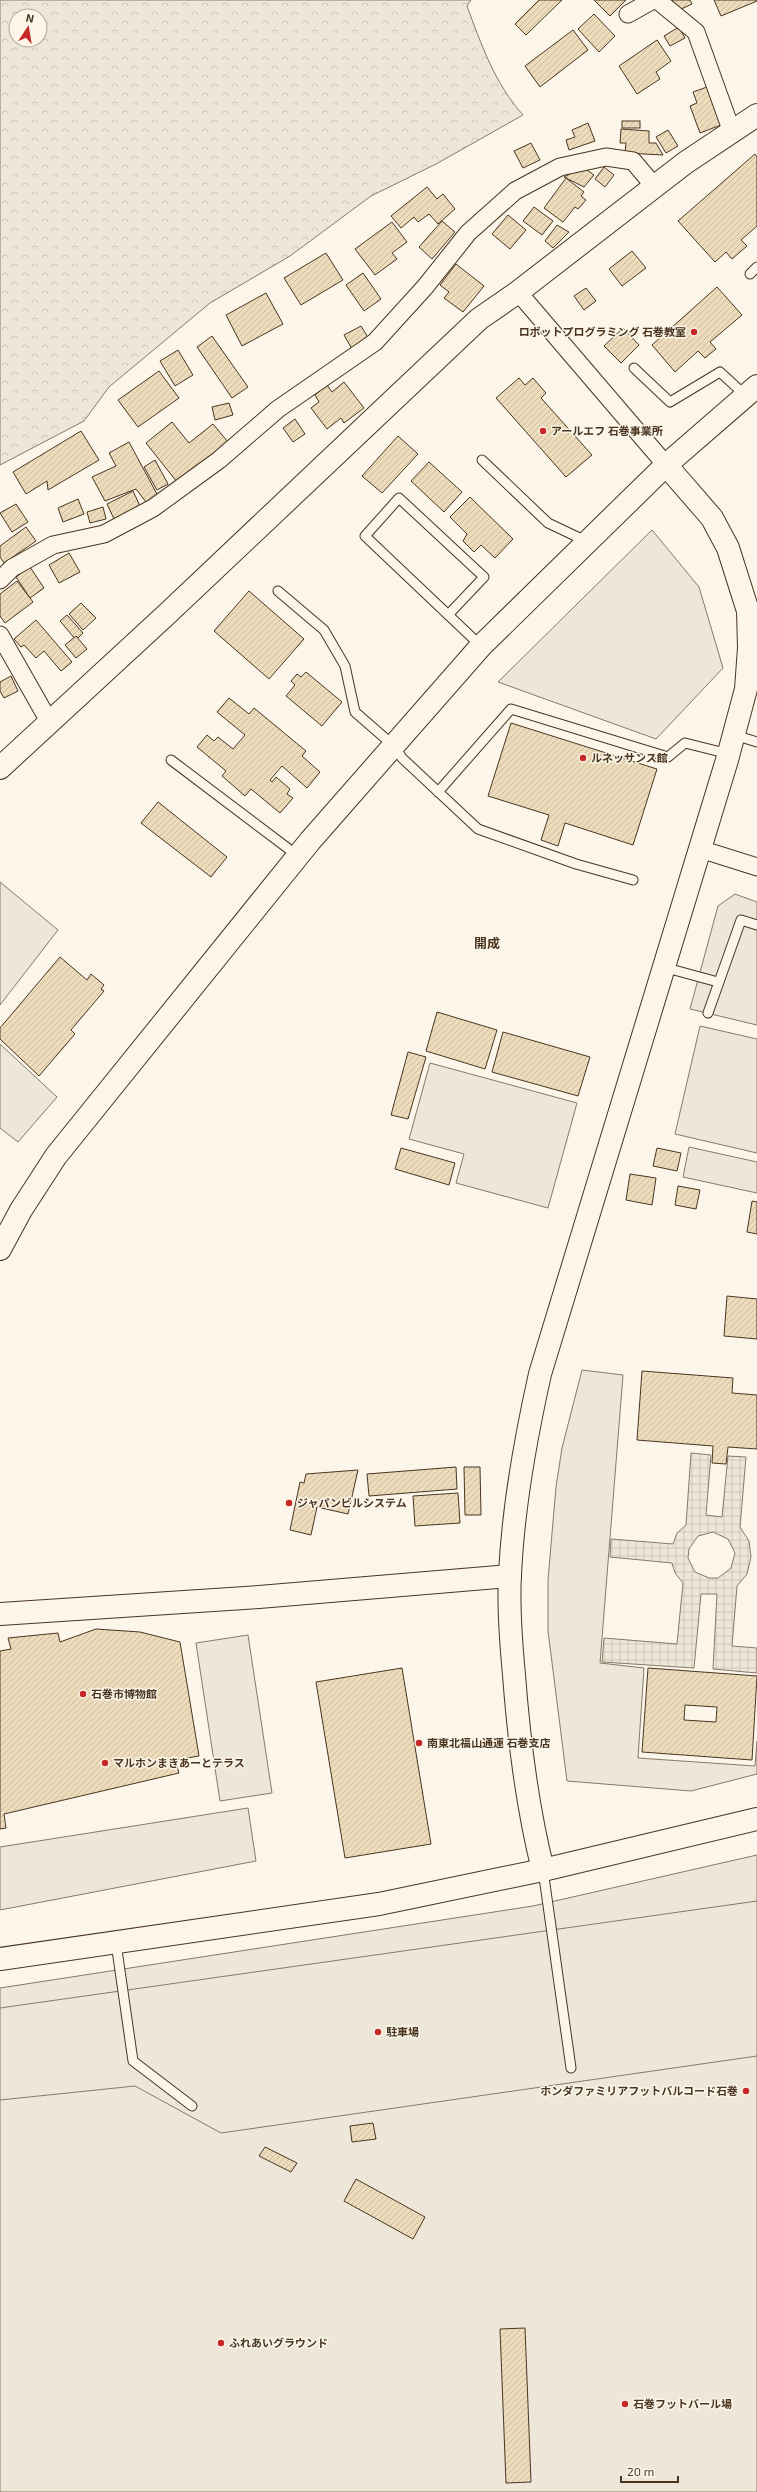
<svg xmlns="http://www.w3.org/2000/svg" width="757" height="2492" font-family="'Exo 2','Noto Sans JP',sans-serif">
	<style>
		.forest { fill: url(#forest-crowns); stroke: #887966; fill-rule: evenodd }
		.park { fill: #ede6d9; stroke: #887966 }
		.parking { fill: #ede7d9; stroke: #887966 }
		.plaza { fill: url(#plaza-grid); stroke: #887966; fill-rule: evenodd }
		.building { fill: url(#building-hatch); stroke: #4a3520; fill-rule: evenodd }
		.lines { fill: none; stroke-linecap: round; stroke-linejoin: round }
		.lane-casing { stroke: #4a3520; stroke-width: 11 }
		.street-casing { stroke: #4a3520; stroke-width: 19 }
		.secondary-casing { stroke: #4a3520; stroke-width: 24 }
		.lane { stroke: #fbf6e9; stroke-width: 9 }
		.street { stroke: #fbf6e9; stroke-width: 17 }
		.secondary { stroke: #fbf6e9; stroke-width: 22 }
		.poi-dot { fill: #c62828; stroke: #fbf6e9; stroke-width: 1.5 }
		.labels { text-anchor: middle; stroke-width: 3; stroke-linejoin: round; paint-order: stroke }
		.poi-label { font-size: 11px; font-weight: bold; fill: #4a3520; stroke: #fbf6e9; text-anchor: start }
		.quarter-label { font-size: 13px; font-weight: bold; fill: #4a3520; stroke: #fbf6e9 }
	</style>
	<defs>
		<pattern id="forest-crowns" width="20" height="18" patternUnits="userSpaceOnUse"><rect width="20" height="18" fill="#ede6d9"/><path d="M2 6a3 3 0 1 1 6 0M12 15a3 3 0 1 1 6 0" fill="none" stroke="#cdc6ba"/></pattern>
		<pattern id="plaza-grid" width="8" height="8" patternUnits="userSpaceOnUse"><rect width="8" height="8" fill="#ede7d9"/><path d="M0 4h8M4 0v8" fill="none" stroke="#cdc7ba"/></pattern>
		<pattern id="building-hatch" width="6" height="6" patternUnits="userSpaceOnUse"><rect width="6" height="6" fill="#ecdcbc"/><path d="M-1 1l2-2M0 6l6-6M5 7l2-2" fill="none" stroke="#ccbda1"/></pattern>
	</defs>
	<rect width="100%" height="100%" fill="#fbf6e9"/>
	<!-- forest -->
	<path class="forest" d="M 0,0 L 471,0 L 467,6 C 481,44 495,84 523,115 L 436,164 L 371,196 L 290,256 L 210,303 L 109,387 L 84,421 L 0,465 ZM 16,16 L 40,16 L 40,40 L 16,40 Z"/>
	<!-- park -->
	<g class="park">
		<polygon points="700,1026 757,1039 757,1153 675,1134"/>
		<polygon points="757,1855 757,2492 0,2492 0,1988 533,1906"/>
	</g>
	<!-- parking -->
	<g class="parking">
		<polygon points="652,530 699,587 723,668 656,739 498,682"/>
		<polygon points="0,882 58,930 0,1005"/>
		<polygon points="735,894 757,902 757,1025 690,1009 718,906"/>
		<polygon points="0,1044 57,1097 18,1142 0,1128"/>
		<polygon points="430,1063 577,1103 548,1208 456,1183 464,1154 409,1139"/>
		<polygon points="689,1147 757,1162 757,1193 683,1177"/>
		<polygon points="582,1370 623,1375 600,1663 644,1668 638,1758 755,1766 757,1741 757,1774 691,1791 567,1781 548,1631 548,1580 556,1487 562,1448"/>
		<polygon points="248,1635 272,1793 220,1801 196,1643"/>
		<polygon points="248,1808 256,1861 0,1910 0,1847"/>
		<polygon points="757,1901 757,2056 221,2133 135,2086 0,2100 0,2008"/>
	</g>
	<!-- plaza -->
	<path class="plaza" d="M 691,1453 L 711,1455 L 706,1515 L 722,1517 L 728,1456 L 746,1457 L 740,1527 L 749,1541 L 751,1557 L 747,1574 L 737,1586 L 732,1646 L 757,1648 L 757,1673 L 713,1669 L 717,1594 L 701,1594 L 694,1668 L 602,1662 L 604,1638 L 677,1644 L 683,1583 L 675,1573 L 672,1563 L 610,1557 L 611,1539 L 673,1544 L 677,1533 L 686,1525 ZM 713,1532 L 728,1539 L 735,1553 L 731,1568 L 718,1578 L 709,1578 L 695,1572 L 688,1558 L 689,1549 L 698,1536 Z"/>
	<!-- building -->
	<g class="building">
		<polygon points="539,0 562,0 526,35 515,24"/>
		<polygon points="594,0 626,0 610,16"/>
		<polygon points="672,0 690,0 692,4 677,11"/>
		<polygon points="714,0 757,0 757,1 721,16"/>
		<polygon points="594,14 615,36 599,52 578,29"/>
		<polygon points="679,27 685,38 670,46 664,36"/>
		<polygon points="573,30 588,50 540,87 525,66"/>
		<polygon points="657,40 671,61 656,72 660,79 637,94 619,66"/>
		<polygon points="707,87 721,125 700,133 690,106 697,103 693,92"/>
		<rect x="622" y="121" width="18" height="7"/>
		<polygon points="588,123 595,141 569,150 566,140 575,137 572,130"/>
		<polygon points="621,129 649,131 649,143 656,143 663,155 625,153 626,143 620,143"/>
		<polygon points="668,130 678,146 666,153 656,137"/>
		<polygon points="531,143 540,160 523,168 514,151"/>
		<polygon points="755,154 757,157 757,226 741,240 747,246 732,259 726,252 715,262 678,221"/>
		<polygon points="583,167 594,175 584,187 564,177"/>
		<polygon points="604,167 614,175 605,187 595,179"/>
		<polygon points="566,178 584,192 581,196 586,200 578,209 575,207 563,222 544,208"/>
		<polygon points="427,187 437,199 443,194 455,209 438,224 429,214 418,222 414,217 401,228 391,216"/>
		<polygon points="534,207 553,221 542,235 523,221"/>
		<polygon points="508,215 526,230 510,249 492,234"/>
		<polygon points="442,221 455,232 432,259 419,247"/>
		<polygon points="392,222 407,242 392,253 397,259 375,275 355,249"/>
		<polygon points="557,225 569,232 553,248 545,241"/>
		<polygon points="632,251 646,268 622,286 609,269"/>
		<polygon points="326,253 343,280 301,305 284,278"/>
		<polygon points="456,264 484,286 463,312 444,298 449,292 440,285"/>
		<polygon points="363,273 381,299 364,311 346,285"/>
		<polygon points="717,287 742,315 710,342 716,349 705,358 698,351 675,372 652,345"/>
		<polygon points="586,288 596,301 584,310 574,296"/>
		<polygon points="266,293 283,324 242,346 226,315"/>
		<polygon points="361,326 369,339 352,349 344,335"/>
		<polygon points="623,328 639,345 621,363 604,346"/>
		<polygon points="212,336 248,387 232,398 197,347"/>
		<polygon points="178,350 193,375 175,386 160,361"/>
		<polygon points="159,371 179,398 138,427 118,400"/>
		<polygon points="519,378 525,385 533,378 546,393 541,398 592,455 566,477 496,398"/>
		<polygon points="344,382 364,408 344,423 341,418 327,429 311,408 319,402 315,395 327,385 332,392"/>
		<polygon points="229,403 233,415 215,420 212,407"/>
		<polygon points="295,419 305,434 293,442 283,428"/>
		<polygon points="172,422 189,443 213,424 228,442 177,482 146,443"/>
		<polygon points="81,431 99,460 48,490 47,481 26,494 13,472"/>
		<polygon points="398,436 418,454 382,493 362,476"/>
		<polygon points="129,442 158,496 146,502 136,489 105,501 92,477 116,466 109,453"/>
		<polygon points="155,460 168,484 157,490 144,467"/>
		<polygon points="429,462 462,492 444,512 411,481"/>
		<polygon points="133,491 140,506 114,519 107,504"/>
		<polygon points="470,497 513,539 495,558 481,545 474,552 463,541 467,534 450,517"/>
		<polygon points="78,499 84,514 63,522 58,508"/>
		<polygon points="16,504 28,522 12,532 0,513"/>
		<polygon points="103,507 106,519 90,523 87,512"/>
		<polygon points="26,527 36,541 4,563 0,557 0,546"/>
		<polygon points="69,553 80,572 59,583 49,565"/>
		<polygon points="30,567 44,588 30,598 16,577"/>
		<polygon points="17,581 33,602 5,623 0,616 0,594"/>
		<polygon points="249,591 304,639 269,679 214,631"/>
		<polygon points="81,603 96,618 83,630 69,614"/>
		<polygon points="67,615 83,633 76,640 60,621"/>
		<polygon points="36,620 72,662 61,671 44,651 36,658 24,645 21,647 14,639"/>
		<polygon points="76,636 87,649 76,658 65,645"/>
		<polygon points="306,672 342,702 322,726 286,696 295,685 291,681 297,674 301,677"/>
		<polygon points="11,676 18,691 4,698 0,691 0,682"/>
		<polygon points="229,698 249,714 254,708 306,751 302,756 320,772 307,788 282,766 270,780 272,782 276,777 290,789 287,794 293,798 280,813 251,789 245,796 222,776 226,771 197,747 207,735 214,741 218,737 233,749 245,735 217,712"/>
		<polygon points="511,723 657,769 633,845 565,823 558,846 541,840 549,815 488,796"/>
		<polygon points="158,802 227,857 211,877 141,823"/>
		<polygon points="60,957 87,980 91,974 104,985 101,989 104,991 71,1030 75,1034 39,1076 0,1039 0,1028"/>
		<polygon points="437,1012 497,1030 485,1069 426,1051"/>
		<polygon points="503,1032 590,1057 578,1096 492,1072"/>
		<polygon points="408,1052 426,1057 408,1119 391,1115"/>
		<polygon points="401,1148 455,1163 449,1185 395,1169"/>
		<polygon points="657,1148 681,1153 677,1171 653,1166"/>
		<polygon points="630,1174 656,1178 652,1205 626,1200"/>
		<polygon points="678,1186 700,1190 696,1209 675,1205"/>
		<polygon points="752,1201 757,1202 757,1234 747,1232"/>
		<polygon points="727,1296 757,1299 757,1339 724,1336"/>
		<polygon points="642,1371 733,1378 732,1393 757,1395 757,1449 728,1447 726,1464 712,1463 713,1446 637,1440"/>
		<polygon points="456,1467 457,1489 369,1496 367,1474"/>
		<polygon points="464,1467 480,1467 481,1515 465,1515"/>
		<polygon points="358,1470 348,1514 317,1507 311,1535 290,1530 300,1482 304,1483 306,1474"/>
		<polygon points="458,1493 460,1523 415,1526 413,1496"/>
		<polygon points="96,1629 140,1632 180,1642 199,1756 175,1760 179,1773 4,1814 6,1828 0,1829 0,1651 11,1649 8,1638 58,1633 60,1642"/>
		<polygon points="402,1668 431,1844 345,1858 316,1682"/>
		<path d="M 648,1668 L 757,1676 L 752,1760 L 642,1752 ZM 685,1705 L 717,1707 L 716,1722 L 684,1720 Z"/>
		<polygon points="373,2123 376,2139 352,2142 350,2126"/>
		<polygon points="265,2147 297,2163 291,2172 259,2156"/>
		<polygon points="356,2179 425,2217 413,2239 344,2201"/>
		<polygon points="525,2328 531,2482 506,2483 500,2329"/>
	</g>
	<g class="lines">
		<defs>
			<g id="lane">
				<polyline points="750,274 757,267"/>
				<polyline points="634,368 670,402 720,372 746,396"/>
				<polyline points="482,460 548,523 588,542"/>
				<polyline points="278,591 324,630 345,666 355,712 394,746 402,758 478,829 576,864 633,880"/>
				<polyline points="448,615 484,577 399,498 365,536 481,646"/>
				<polyline points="734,735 757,742"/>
				<polyline points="171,760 298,856"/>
				<polyline points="438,792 511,709 668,757 685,743 729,754"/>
				<polyline points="663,967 718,982"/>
				<polyline points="708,1013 741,920 757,925"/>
				<polyline points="543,1870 571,2068"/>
				<polyline points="116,1943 133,2061 192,2106"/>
			</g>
			<g id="street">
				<polyline points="657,0 696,32 732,132"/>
				<polyline points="628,14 653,0"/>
				<polyline points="518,292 666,465"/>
				<polyline points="0,580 12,568 53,545 104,534 153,508 219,460 278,409 375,342 425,287 468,233 515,191 560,167 606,157 633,161 655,187"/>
				<polyline points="0,635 50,723"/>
				<polyline points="700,849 757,867"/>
			</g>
			<g id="secondary">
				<polyline points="0,768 167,614 479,319 518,292 685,163 757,115"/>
				<polyline points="0,1249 21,1210 56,1156 310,841 481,646 666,465 757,386"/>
				<polyline points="0,1614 259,1597 510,1576"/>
				<path d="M 543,1870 C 527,1806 519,1741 514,1675 C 511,1643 508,1608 510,1575 C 513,1507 525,1441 540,1374 L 727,760 L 746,689 L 749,648 L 748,611 L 728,548 L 712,518 L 666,465"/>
				<polyline points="0,1959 379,1904 543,1870 757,1819"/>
			</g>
		</defs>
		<!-- lane casing -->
		<use href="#lane" class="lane-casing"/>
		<!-- street casing -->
		<use href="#street" class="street-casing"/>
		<!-- secondary casing -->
		<use href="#secondary" class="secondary-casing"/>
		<!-- lane -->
		<use href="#lane" class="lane"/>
		<!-- street -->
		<use href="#street" class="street"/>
		<!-- secondary -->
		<use href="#secondary" class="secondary"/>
	</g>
	<!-- markers -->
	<g class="poi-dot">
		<circle cx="694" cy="332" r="4"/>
		<circle cx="543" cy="431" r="4"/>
		<circle cx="583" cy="758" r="4"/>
		<circle cx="289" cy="1503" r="4"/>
		<circle cx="83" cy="1694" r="4"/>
		<circle cx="419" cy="1743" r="4"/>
		<circle cx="105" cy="1763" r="4"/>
		<circle cx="378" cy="2032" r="4"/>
		<circle cx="746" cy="2091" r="4"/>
		<circle cx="221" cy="2343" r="4"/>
		<circle cx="625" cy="2404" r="4"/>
	</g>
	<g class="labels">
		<!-- poi labels -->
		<g class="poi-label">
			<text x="686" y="336" text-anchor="end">ロボットプログラミング 石巻教室</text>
			<text x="551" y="435">アールエフ 石巻事業所</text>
			<text x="591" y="762">ルネッサンス館</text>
			<text x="297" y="1507">ジャパンビルシステム</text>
			<text x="91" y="1698">石巻市博物館</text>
			<text x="427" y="1747">南東北福山通運 石巻支店</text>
			<text x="113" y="1767">マルホンまきあーとテラス</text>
			<text x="386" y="2036">駐車場</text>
			<text x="738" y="2095" text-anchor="end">ホンダファミリアフットバルコード石巻</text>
			<text x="229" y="2347">ふれあいグラウンド</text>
			<text x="633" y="2408">石巻フットバール場</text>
		</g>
		<!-- quarter labels -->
		<g class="quarter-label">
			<text x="487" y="948">開成</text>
		</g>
	</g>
	<!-- north arrow -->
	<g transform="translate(28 28) rotate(12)"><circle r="19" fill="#fbf6e9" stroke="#b4a999"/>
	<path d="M0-3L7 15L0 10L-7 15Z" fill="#c62828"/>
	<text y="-6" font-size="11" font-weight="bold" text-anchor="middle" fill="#4a3520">N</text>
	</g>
	<!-- scale -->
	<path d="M621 2476v6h57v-6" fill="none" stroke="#4a3520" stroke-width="2"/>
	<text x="627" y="2476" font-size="12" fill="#4a3520" stroke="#fbf6e9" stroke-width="3" paint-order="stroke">20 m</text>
</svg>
